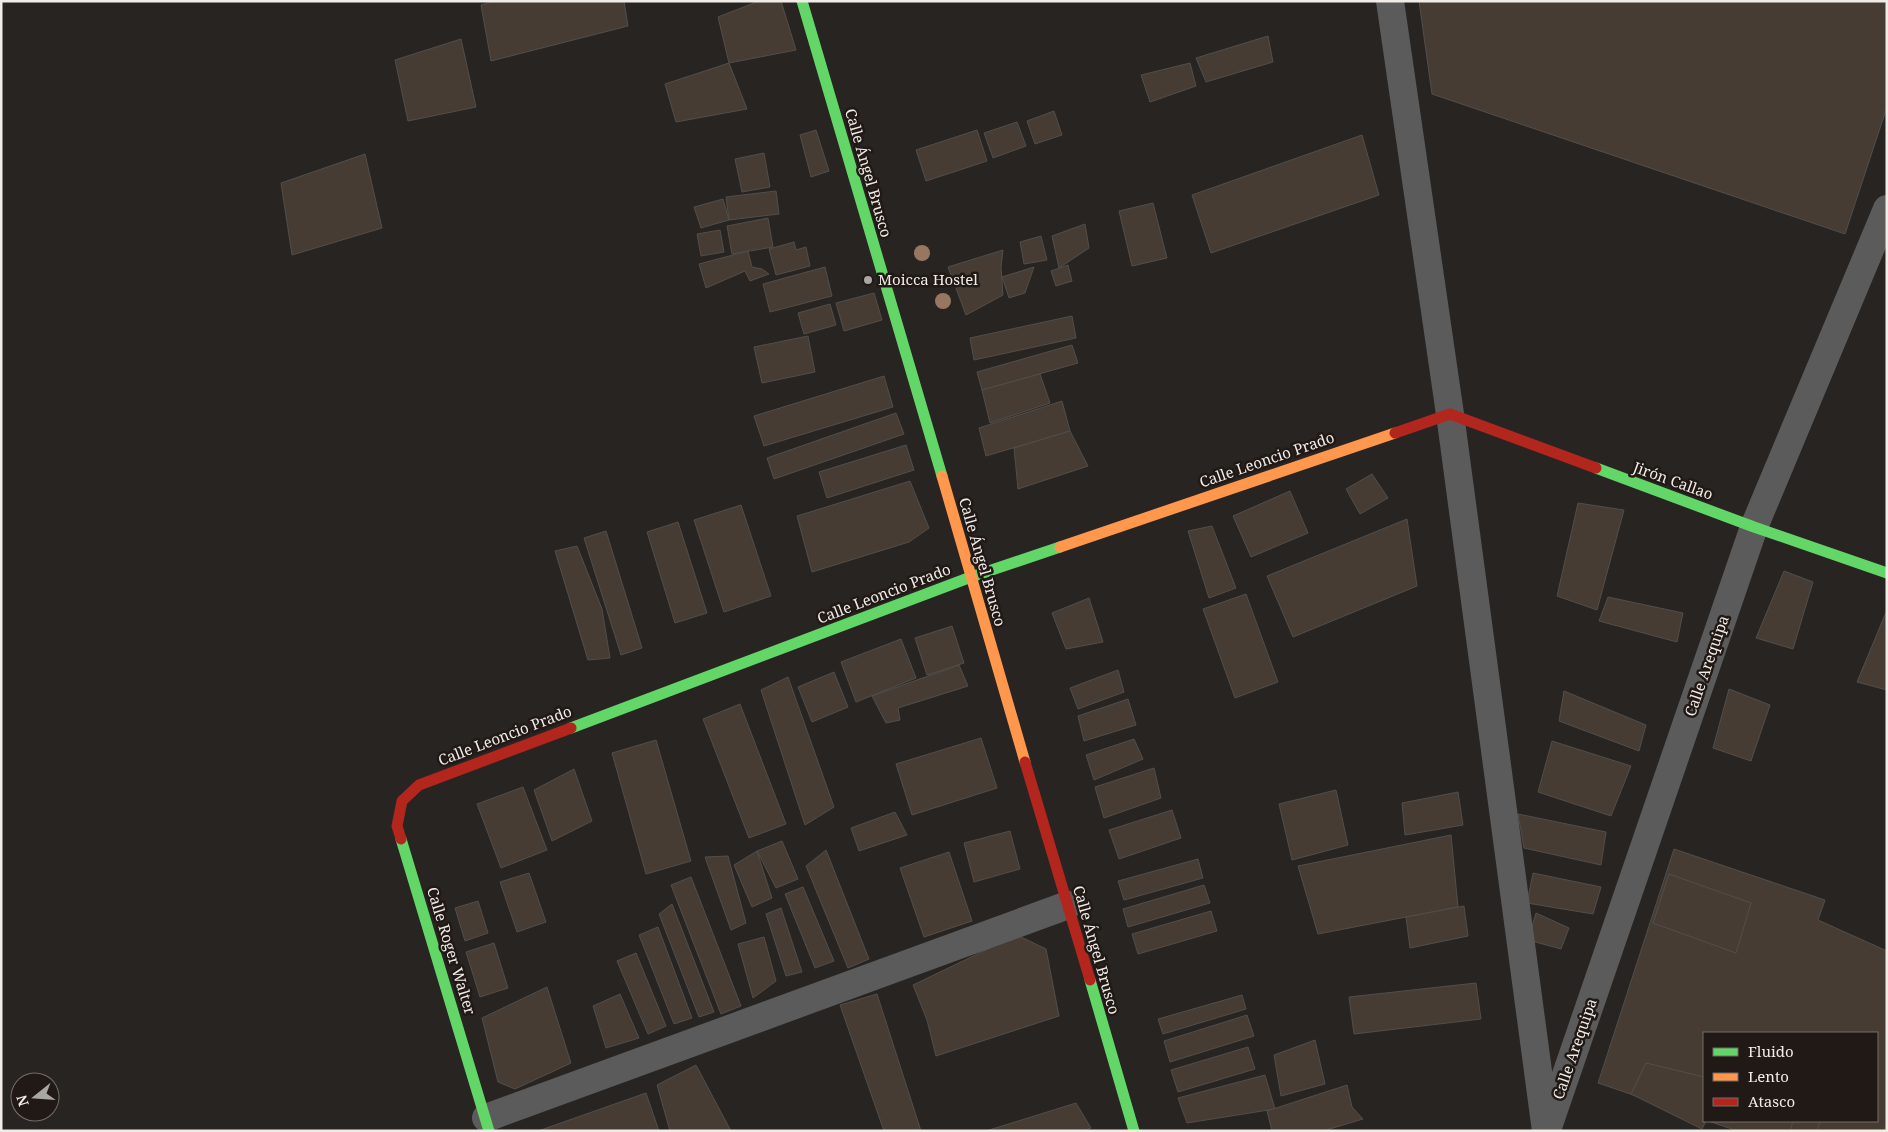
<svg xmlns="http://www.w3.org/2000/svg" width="1888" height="1132" font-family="'Noto Serif',serif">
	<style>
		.building { fill: #473c34; stroke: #514e4b }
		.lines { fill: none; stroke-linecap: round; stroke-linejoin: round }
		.street { stroke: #5b5b5b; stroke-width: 28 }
		.fast { stroke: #63d668; stroke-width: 11 }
		.slow { stroke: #ff974d; stroke-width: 11 }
		.jam { stroke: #b3261e; stroke-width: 11 }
		.tree { fill: #987761 }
		.poi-dot { fill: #aaa6a2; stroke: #211915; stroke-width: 2 }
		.labels { text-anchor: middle; stroke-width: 5; stroke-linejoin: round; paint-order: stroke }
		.street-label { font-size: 15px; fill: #f1ece8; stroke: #211915 }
		.poi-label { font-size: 15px; fill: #f1ece8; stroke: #211915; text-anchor: start }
	</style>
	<rect width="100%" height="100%" fill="#272421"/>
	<!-- building -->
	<g class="building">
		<polygon points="495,1 624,1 628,26 491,61 481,5"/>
		<polygon points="759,1 781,1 796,50 729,63 718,17"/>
		<polygon points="1419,1 1887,1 1887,107 1845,234 1432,94"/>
		<polygon points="1268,36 1273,62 1206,82 1196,58"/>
		<polygon points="461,39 476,107 408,121 395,60"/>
		<polygon points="729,63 747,109 676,122 665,84"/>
		<polygon points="1190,63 1196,86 1150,102 1141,75"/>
		<polygon points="1054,111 1062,135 1035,144 1027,121"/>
		<polygon points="1017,122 1026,146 993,158 984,133"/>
		<polygon points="816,130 829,171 811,177 800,135"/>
		<polygon points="977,130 987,161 926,181 916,150"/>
		<polygon points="1362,135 1379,195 1211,253 1192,195"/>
		<polygon points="764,153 770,187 742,192 735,159"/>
		<polygon points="365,154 382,228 292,255 281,183"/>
		<polygon points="776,191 779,214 729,220 726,197"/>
		<polygon points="723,199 729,220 701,228 694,207"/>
		<polygon points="1153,203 1167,258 1132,266 1119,211"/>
		<polygon points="768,218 773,247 732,254 727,226"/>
		<polygon points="1085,224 1089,248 1059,268 1052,236"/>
		<polygon points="720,230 724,252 701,256 697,234"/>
		<polygon points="1041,236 1047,260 1024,264 1020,242"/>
		<polygon points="794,242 796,250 806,247 810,266 776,275 769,249"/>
		<polygon points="1003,250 1001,267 1003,295 966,315 948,267"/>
		<polygon points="748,251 752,267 762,269 769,274 750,281 745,271 706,288 699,264"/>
		<polygon points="1068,265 1072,281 1056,286 1051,271"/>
		<polygon points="825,267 832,296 770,312 763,284"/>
		<polygon points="1034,267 1025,293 1009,298 1002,277"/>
		<polygon points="874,293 882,320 844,331 836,303"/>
		<polygon points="830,304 836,325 804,334 798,313"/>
		<polygon points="1072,316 1076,338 974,360 970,338"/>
		<polygon points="808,336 815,372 762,383 754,347"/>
		<polygon points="1072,345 1078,363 982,390 977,372"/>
		<polygon points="1040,374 1050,403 990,423 982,390"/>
		<polygon points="884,376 893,407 764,446 754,416"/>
		<polygon points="1062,401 1070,431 986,456 979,428"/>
		<polygon points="896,413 904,434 774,479 767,458"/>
		<polygon points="1070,431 1088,466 1018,489 1014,448"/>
		<polygon points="906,445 914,470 827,498 819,472"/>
		<polygon points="1372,474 1388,498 1360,514 1346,489"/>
		<polygon points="910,481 929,528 909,542 812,572 797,516"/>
		<polygon points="1290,491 1308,533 1251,557 1233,516"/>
		<polygon points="1578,503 1624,510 1597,610 1557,596"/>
		<polygon points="741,505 771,596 724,612 694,520"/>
		<polygon points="1407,519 1417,586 1293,637 1267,576"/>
		<polygon points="678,522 707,613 675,623 647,532"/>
		<polygon points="1212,526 1236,588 1209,598 1188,531"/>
		<polygon points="606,531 642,648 621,655 584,538"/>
		<polygon points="577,546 602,609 610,658 588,660 555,551"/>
		<polygon points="1784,571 1813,582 1793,649 1756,638"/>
		<polygon points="1246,594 1278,682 1235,698 1203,609"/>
		<polygon points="1608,597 1683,613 1677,642 1599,621"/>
		<polygon points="1089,598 1103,642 1066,649 1052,613"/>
		<polygon points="1887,610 1887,690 1857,682"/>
		<polygon points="952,626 964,663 927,675 915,638"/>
		<polygon points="901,639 916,678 856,702 841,662"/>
		<polygon points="959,665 968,686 898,708 900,720 886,723 872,696"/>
		<polygon points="1118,670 1124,692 1078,709 1070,688"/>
		<polygon points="834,672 848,707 812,722 798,687"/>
		<polygon points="788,677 834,807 805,825 761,690"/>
		<polygon points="1729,689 1770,705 1751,761 1713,748"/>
		<polygon points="1564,691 1646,725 1639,751 1559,721"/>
		<polygon points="1128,699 1136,725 1084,741 1078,716"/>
		<polygon points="740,704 786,824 749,838 703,719"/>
		<polygon points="981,738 997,788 912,815 896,764"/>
		<polygon points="1134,739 1143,759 1094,780 1086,755"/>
		<polygon points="656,740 691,861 646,874 612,753"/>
		<polygon points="1552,741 1631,766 1611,816 1538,792"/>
		<polygon points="1154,768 1161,798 1104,818 1095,787"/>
		<polygon points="574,769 592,821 552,841 534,790"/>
		<polygon points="523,787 547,850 501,868 477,804"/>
		<polygon points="1336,790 1348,845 1292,860 1279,804"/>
		<polygon points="1458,792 1463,825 1405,835 1402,803"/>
		<polygon points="1172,810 1181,838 1119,859 1109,830"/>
		<polygon points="895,812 907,835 859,851 851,828"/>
		<polygon points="1518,814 1606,832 1601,865 1524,848"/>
		<polygon points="1010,831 1020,869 974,882 964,843"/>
		<polygon points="1451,835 1458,907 1318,934 1298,866"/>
		<polygon points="782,841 798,879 776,888 757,851"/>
		<polygon points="1674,849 1825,900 1818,920 1887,951 1887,1123 1884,1131 1738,1131 1708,1121 1877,1121 1877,1033 1704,1033 1704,1119 1598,1083"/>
		<polygon points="826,850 869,959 848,968 806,866"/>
		<polygon points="757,851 772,898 752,907 734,865"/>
		<polygon points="949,852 972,921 924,937 900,868"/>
		<polygon points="728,856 746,923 731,930 705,857"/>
		<polygon points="1198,859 1203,878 1124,900 1118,881"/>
		<polygon points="529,873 546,922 517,932 500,882"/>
		<polygon points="1533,873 1601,887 1593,914 1527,903"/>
		<polygon points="1669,874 1751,903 1736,953 1653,923"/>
		<polygon points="691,877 741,1006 721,1014 671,885"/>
		<polygon points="1204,885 1210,903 1128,927 1123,909"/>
		<polygon points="803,887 834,961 815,968 785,894"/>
		<polygon points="478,901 488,933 465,941 455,908"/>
		<polygon points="672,904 714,1012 699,1017 659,914"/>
		<polygon points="1464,906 1468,936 1410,948 1406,917"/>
		<polygon points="781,908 802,972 786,976 766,914"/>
		<polygon points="1211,911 1217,931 1138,954 1132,934"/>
		<polygon points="1536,913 1569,928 1561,949 1528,940"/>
		<polygon points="658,927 692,1018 674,1024 639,935"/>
		<polygon points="1017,935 1046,949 1059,1016 936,1056 927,1020 913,985"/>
		<polygon points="764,937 776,981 753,998 738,944"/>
		<polygon points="494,943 508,988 480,997 466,952"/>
		<polygon points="636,953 666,1026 648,1034 617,961"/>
		<polygon points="1476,983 1481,1019 1354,1034 1349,997"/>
		<polygon points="547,987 571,1063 515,1089 498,1082 482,1018"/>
		<polygon points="620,994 639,1038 606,1048 593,1006"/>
		<polygon points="877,994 921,1131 884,1131 840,1005"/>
		<polygon points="1242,995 1246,1009 1163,1034 1158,1019"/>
		<polygon points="1247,1015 1254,1036 1170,1062 1164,1041"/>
		<polygon points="1315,1040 1325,1084 1281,1096 1274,1055"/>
		<polygon points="1248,1047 1255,1069 1178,1092 1171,1070"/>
		<polygon points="1646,1063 1704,1077 1704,1121 1706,1121 1702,1129 1631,1094"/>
		<polygon points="696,1065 731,1131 670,1131 657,1085"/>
		<polygon points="1265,1075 1275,1109 1187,1123 1178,1098"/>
		<polygon points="1347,1085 1352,1107 1363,1119 1323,1131 1272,1131 1267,1111"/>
		<polygon points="646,1093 659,1131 538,1131"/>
		<polygon points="1076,1103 1091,1128 1082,1131 986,1131"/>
		<polygon points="1793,1121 1820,1121 1817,1131 1790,1131"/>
	</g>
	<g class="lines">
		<!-- street -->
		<g class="street">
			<polyline points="1390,1 1450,414 1546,1131"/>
			<polyline points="486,1118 1068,905"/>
			<polyline points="1548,1127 1754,527 1887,209"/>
		</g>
		<!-- fast -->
		<g class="fast">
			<polyline points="802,1 942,476"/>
			<polyline points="1596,468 1754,527 1887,573"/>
			<polyline points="571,728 971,577 1060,547"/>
			<polyline points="401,839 489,1131"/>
			<polyline points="1090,980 1134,1131"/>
		</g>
		<!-- slow -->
		<g class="slow">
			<polyline points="942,476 1025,762"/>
			<polyline points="1060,547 1395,433"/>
		</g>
		<!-- jam -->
		<g class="jam">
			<polyline points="1395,433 1450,414 1596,468"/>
			<polyline points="1025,762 1090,980"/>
			<polyline points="401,839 397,826 402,801 419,785 571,728"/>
		</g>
	</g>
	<!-- trees -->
	<g class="tree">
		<circle cx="922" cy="253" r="8"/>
		<circle cx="943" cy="301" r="8"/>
	</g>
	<!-- markers -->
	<circle class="poi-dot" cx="868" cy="280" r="5"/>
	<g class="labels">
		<!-- street labels -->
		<g class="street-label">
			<text transform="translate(868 173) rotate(74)" y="5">Calle Ángel Brusco</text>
			<text transform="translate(1267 460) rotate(-19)" y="5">Calle Leoncio Prado</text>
			<text transform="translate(1673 481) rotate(20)" y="5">Jirón Callao</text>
			<text transform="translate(982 562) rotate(74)" y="5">Calle Ángel Brusco</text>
			<text transform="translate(884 594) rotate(-21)" y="5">Calle Leoncio Prado</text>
			<text transform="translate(1707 666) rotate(-71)" y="5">Calle Arequipa</text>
			<text transform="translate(505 736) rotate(-21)" y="5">Calle Leoncio Prado</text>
			<text transform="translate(1096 950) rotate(74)" y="5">Calle Ángel Brusco</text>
			<text transform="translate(451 951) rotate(73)" y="5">Calle Roger Walter</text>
			<text transform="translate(1575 1049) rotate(-71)" y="5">Calle Arequipa</text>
		</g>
		<!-- poi labels -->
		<g class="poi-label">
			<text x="878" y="285">Moicca Hostel</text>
		</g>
	</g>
	<!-- border -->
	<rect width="1888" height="1132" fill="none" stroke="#f1ece8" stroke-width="5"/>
	<!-- legend -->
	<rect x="1703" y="1032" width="175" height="90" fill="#211915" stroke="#746d69"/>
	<rect x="1713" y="1048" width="25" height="8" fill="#63d668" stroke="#746d69"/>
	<text x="1748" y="1057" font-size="15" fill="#f1ece8">Fluido</text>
	<rect x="1713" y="1073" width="25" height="8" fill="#ff974d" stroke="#746d69"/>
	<text x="1748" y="1082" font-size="15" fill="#f1ece8">Lento</text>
	<rect x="1713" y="1098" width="25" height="8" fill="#b3261e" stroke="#746d69"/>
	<text x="1748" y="1107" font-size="15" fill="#f1ece8">Atasco</text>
	<!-- north arrow -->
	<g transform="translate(35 1097) rotate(253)"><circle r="24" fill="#211915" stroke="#746d69"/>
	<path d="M0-4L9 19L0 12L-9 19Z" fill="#aaa6a2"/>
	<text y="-8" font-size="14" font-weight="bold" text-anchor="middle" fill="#f1ece8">N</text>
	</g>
</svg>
